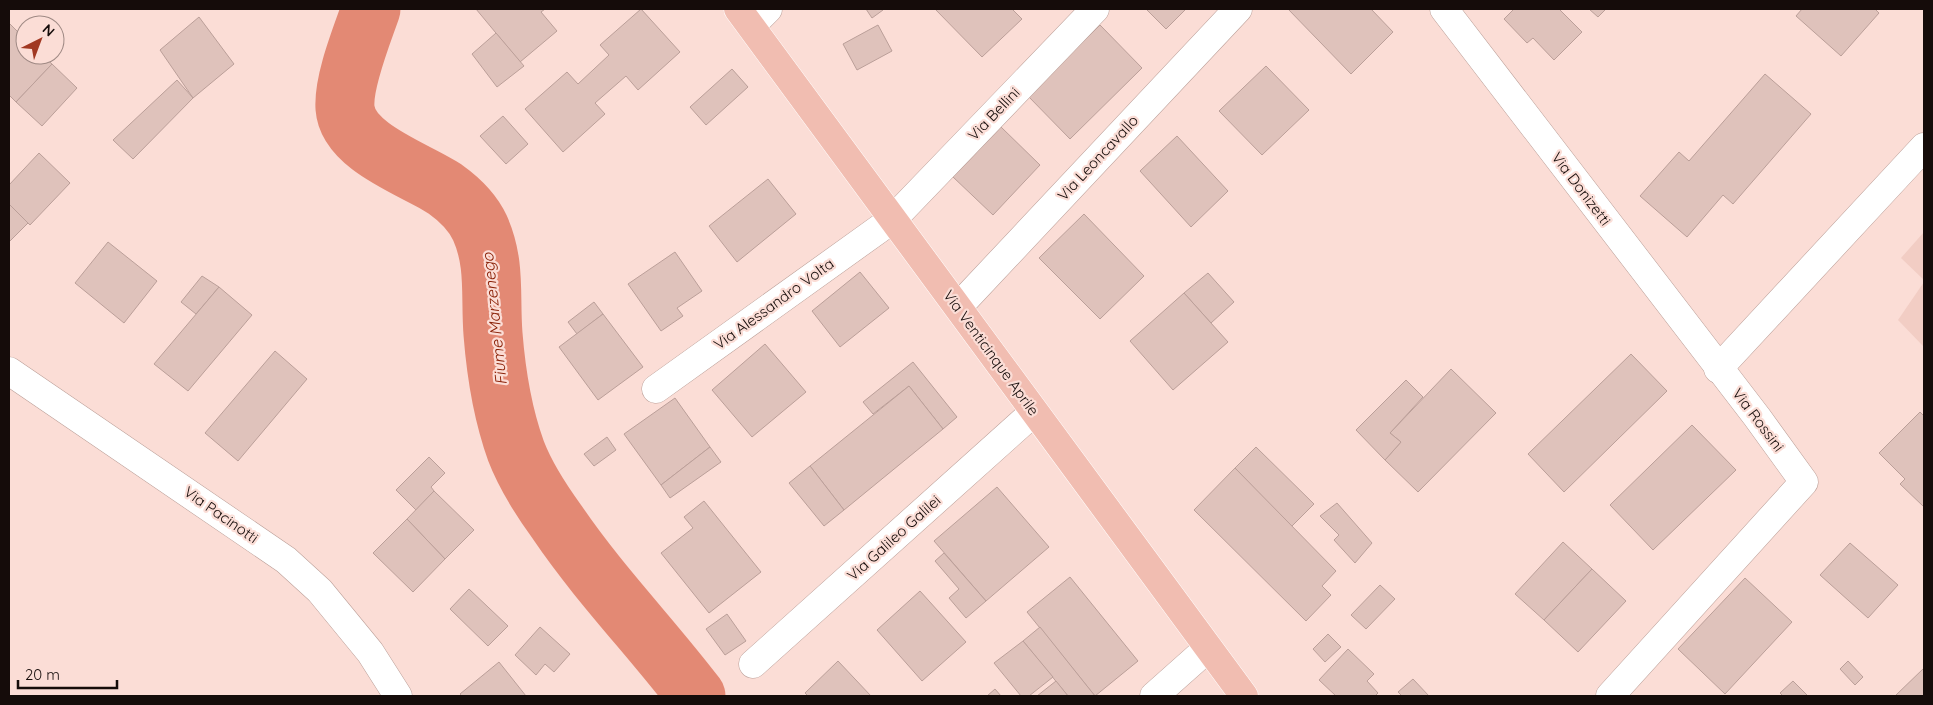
<svg xmlns="http://www.w3.org/2000/svg" width="1933" height="705" font-family="Quicksand,sans-serif">
	<style>
		.built { fill: #f2cdc4 }
		.lines { fill: none; stroke-linecap: round; stroke-linejoin: round }
		.river { stroke: #e38974; stroke-width: 59 }
		.building { fill: #dfc2bb; stroke: #bb9f99 }
		.minor-casing { stroke: #bb9f98; stroke-width: 29 }
		.major-casing { stroke: #fff; stroke-width: 29 }
		.minor { stroke: #fff; stroke-width: 28 }
		.major { stroke: #f1bdb1; stroke-width: 28 }
		.labels { text-anchor: middle; stroke-width: 4.5; stroke-linejoin: round; paint-order: stroke }
		.street-label { font-size: 15px; fill: #150c0a; stroke: #fbddd6 }
		.water-label { font-size: 16px; font-style: italic; fill: #8a2006; stroke: #fbddd6 }
	</style>
	<rect width="100%" height="100%" fill="#fbddd6"/>
	<!-- built -->
	<g class="built">
		<polygon points="1924,232 1924,280 1901,258"/>
		<polygon points="1924,282 1924,347 1898,320"/>
	</g>
	<g class="lines">
		<!-- river -->
		<path class="river" d="M 371,9 C 362,35 343,81 345,108 C 348,148 417,170 445,189 C 459,199 473,213 480,228 C 496,264 490,296 493,334 C 496,372 503,415 516,451 C 526,477 541,500 557,522 C 599,584 651,637 696,696"/>
	</g>
	<!-- building -->
	<g class="building">
		<polygon points="476,9 545,9 541,12 557,31 520,62"/>
		<polygon points="641,9 680,52 638,90 626,76 595,103 605,114 563,152 525,109 567,72 578,84 609,55 600,45"/>
		<polygon points="866,9 882,9 883,10 872,18"/>
		<polygon points="935,9 1012,9 1022,19 982,57"/>
		<polygon points="1146,9 1186,9 1166,29"/>
		<polygon points="1288,9 1371,9 1393,32 1351,74"/>
		<polygon points="1514,9 1559,9 1582,32 1554,60 1533,38 1527,43 1504,19"/>
		<polygon points="1589,9 1606,9 1598,17"/>
		<polygon points="1802,9 1875,9 1879,13 1841,56 1796,16"/>
		<polygon points="199,17 234,64 193,98 160,50"/>
		<polygon points="9,23 25,39 25,55 42,55 52,64 16,102 9,95"/>
		<polygon points="878,25 892,51 857,70 843,44"/>
		<polygon points="1100,25 1142,68 1070,139 1028,96"/>
		<polygon points="496,33 524,66 497,87 472,54"/>
		<polygon points="52,64 77,88 42,126 16,102"/>
		<polygon points="1266,66 1309,110 1262,155 1219,111"/>
		<polygon points="732,69 748,87 706,125 690,107"/>
		<polygon points="1765,74 1811,114 1733,204 1723,195 1687,237 1640,196 1679,152 1689,161"/>
		<polygon points="177,80 193,98 133,159 113,140"/>
		<polygon points="503,116 528,144 506,164 480,136"/>
		<polygon points="1001,127 1040,165 993,215 953,177"/>
		<polygon points="1177,136 1228,191 1191,227 1140,171"/>
		<polygon points="39,153 70,183 30,225 9,204 9,185"/>
		<polygon points="768,179 796,214 737,262 709,226"/>
		<polygon points="9,204 28,223 9,242"/>
		<polygon points="1084,214 1144,276 1100,319 1039,258"/>
		<polygon points="108,242 157,281 124,323 75,283"/>
		<polygon points="675,252 702,291 677,308 683,316 661,331 628,284"/>
		<polygon points="860,272 889,308 840,347 812,311"/>
		<polygon points="1208,273 1234,302 1211,323 1184,293"/>
		<polygon points="202,276 219,287 196,314 181,302"/>
		<polygon points="219,287 252,315 188,391 154,364"/>
		<polygon points="1184,293 1228,342 1173,390 1130,341"/>
		<polygon points="594,302 603,314 577,334 568,322"/>
		<polygon points="603,314 643,367 598,400 559,347"/>
		<polygon points="765,344 806,392 752,437 712,390"/>
		<polygon points="275,351 307,379 238,461 205,433"/>
		<polygon points="1631,354 1667,391 1564,492 1528,454"/>
		<polygon points="913,362 957,417 943,429 909,386 873,414 863,402"/>
		<polygon points="1451,369 1496,413 1418,492 1385,460 1401,442 1390,433"/>
		<polygon points="1406,380 1423,397 1390,433 1401,442 1385,460 1356,430"/>
		<polygon points="909,386 943,429 844,510 810,466"/>
		<polygon points="675,398 710,447 661,485 624,434"/>
		<polygon points="1920,412 1924,416 1924,507 1900,484 1905,479 1879,453"/>
		<polygon points="1692,425 1736,470 1653,550 1610,505"/>
		<polygon points="607,437 616,450 594,466 584,454"/>
		<polygon points="710,447 721,462 670,498 661,485"/>
		<polygon points="1256,447 1314,504 1291,527 1235,468"/>
		<polygon points="429,457 445,473 431,487 434,491 416,510 396,490"/>
		<polygon points="810,466 844,510 824,526 789,483"/>
		<polygon points="1235,468 1336,571 1322,586 1331,595 1306,621 1194,510"/>
		<polygon points="997,487 1049,547 986,601 934,541"/>
		<polygon points="434,491 474,530 445,559 407,519"/>
		<polygon points="704,501 761,572 709,613 661,553 693,528 684,517"/>
		<polygon points="1337,503 1372,543 1355,563 1334,540 1339,535 1320,516"/>
		<polygon points="407,519 445,559 413,592 373,553"/>
		<polygon points="1563,542 1592,569 1544,620 1515,594"/>
		<polygon points="1850,543 1898,585 1868,618 1820,575"/>
		<polygon points="944,553 986,601 966,618 949,598 959,589 935,561"/>
		<polygon points="1592,569 1626,601 1578,652 1544,620"/>
		<polygon points="1070,577 1138,661 1095,696 1027,612"/>
		<polygon points="1745,578 1792,622 1725,694 1678,649"/>
		<polygon points="1380,585 1395,599 1366,629 1351,615"/>
		<polygon points="469,589 508,626 488,646 450,609"/>
		<polygon points="920,591 966,642 922,681 877,630"/>
		<polygon points="727,614 746,641 725,655 706,629"/>
		<polygon points="540,627 570,654 554,672 545,664 536,675 515,655"/>
		<polygon points="1040,627 1095,696 1068,696 1023,641"/>
		<polygon points="1328,634 1341,647 1325,662 1313,649"/>
		<polygon points="1023,641 1053,677 1029,696 1021,696 994,663"/>
		<polygon points="1348,649 1374,674 1367,681 1378,693 1375,696 1336,696 1319,680"/>
		<polygon points="838,661 871,696 808,696 805,693"/>
		<polygon points="1848,661 1863,677 1855,685 1840,669"/>
		<polygon points="499,662 526,696 462,696 460,694"/>
		<polygon points="1924,668 1924,696 1895,696"/>
		<polygon points="1413,679 1429,696 1402,696 1398,692"/>
		<polygon points="1056,681 1068,696 1037,696"/>
		<polygon points="1793,681 1807,695 1805,696 1783,696 1780,693"/>
		<polygon points="995,689 1001,696 987,696"/>
	</g>
	<g class="lines">
		<defs>
			<g id="minor">
				<polyline points="1444,9 1757,417 1804,482 1610,696"/>
				<polyline points="751,26 768,9"/>
				<polyline points="958,307 1238,9"/>
				<polyline points="1718,369 1924,147"/>
				<polyline points="9,371 286,560 320,591 370,652 398,696"/>
				<polyline points="656,389 893,219 1095,9"/>
				<polyline points="753,664 1034,412"/>
				<polyline points="1154,696 1208,648"/>
			</g>
			<polyline id="major" points="738,9 1244,696"/>
		</defs>
		<!-- minor casing -->
		<use href="#minor" class="minor-casing"/>
		<!-- major casing -->
		<use href="#major" class="major-casing"/>
		<!-- minor -->
		<use href="#minor" class="minor"/>
		<!-- major -->
		<use href="#major" class="major"/>
	</g>
	<g class="labels">
		<!-- street labels -->
		<g class="street-label">
			<text transform="translate(994 114) rotate(-46)" y="5">Via Bellini</text>
			<text transform="translate(1098 158) rotate(-47)" y="5">Via Leoncavallo</text>
			<text transform="translate(1581 189) rotate(53)" y="5">Via Donizetti</text>
			<text transform="translate(774 304) rotate(-36)" y="5">Via Alessandro Volta</text>
			<text transform="translate(991 353) rotate(54)" y="5">Via Venticinque Aprile</text>
			<text transform="translate(1758 420) rotate(53)" y="5">Via Rossini</text>
			<text transform="translate(221 515) rotate(35)" y="5">Via Pacinotti</text>
			<text transform="translate(894 538) rotate(-42)" y="5">Via Galileo Galilei</text>
		</g>
		<!-- water labels -->
		<g class="water-label">
			<text transform="translate(494 319) rotate(-96)" y="6">Fiume Marzenego</text>
		</g>
	</g>
	<!-- border -->
	<rect width="1933" height="705" fill="none" stroke="#150c0a" stroke-width="20"/>
	<!-- north arrow -->
	<g transform="translate(40 40) rotate(42)"><circle r="24" fill="#fbddd6" stroke="#9f8984"/>
	<path d="M0-4L9 19L0 12L-9 19Z" fill="#a13822"/>
	<text y="-8" font-size="14" font-weight="bold" text-anchor="middle" fill="#150c0a">N</text>
	</g>
	<!-- scale -->
	<path d="M18 680v8h99v-8" fill="none" stroke="#150c0a" stroke-width="2.5"/>
	<text x="25" y="680" font-size="15" fill="#150c0a" stroke="#fbddd6" stroke-width="4" paint-order="stroke">20 m</text>
</svg>
